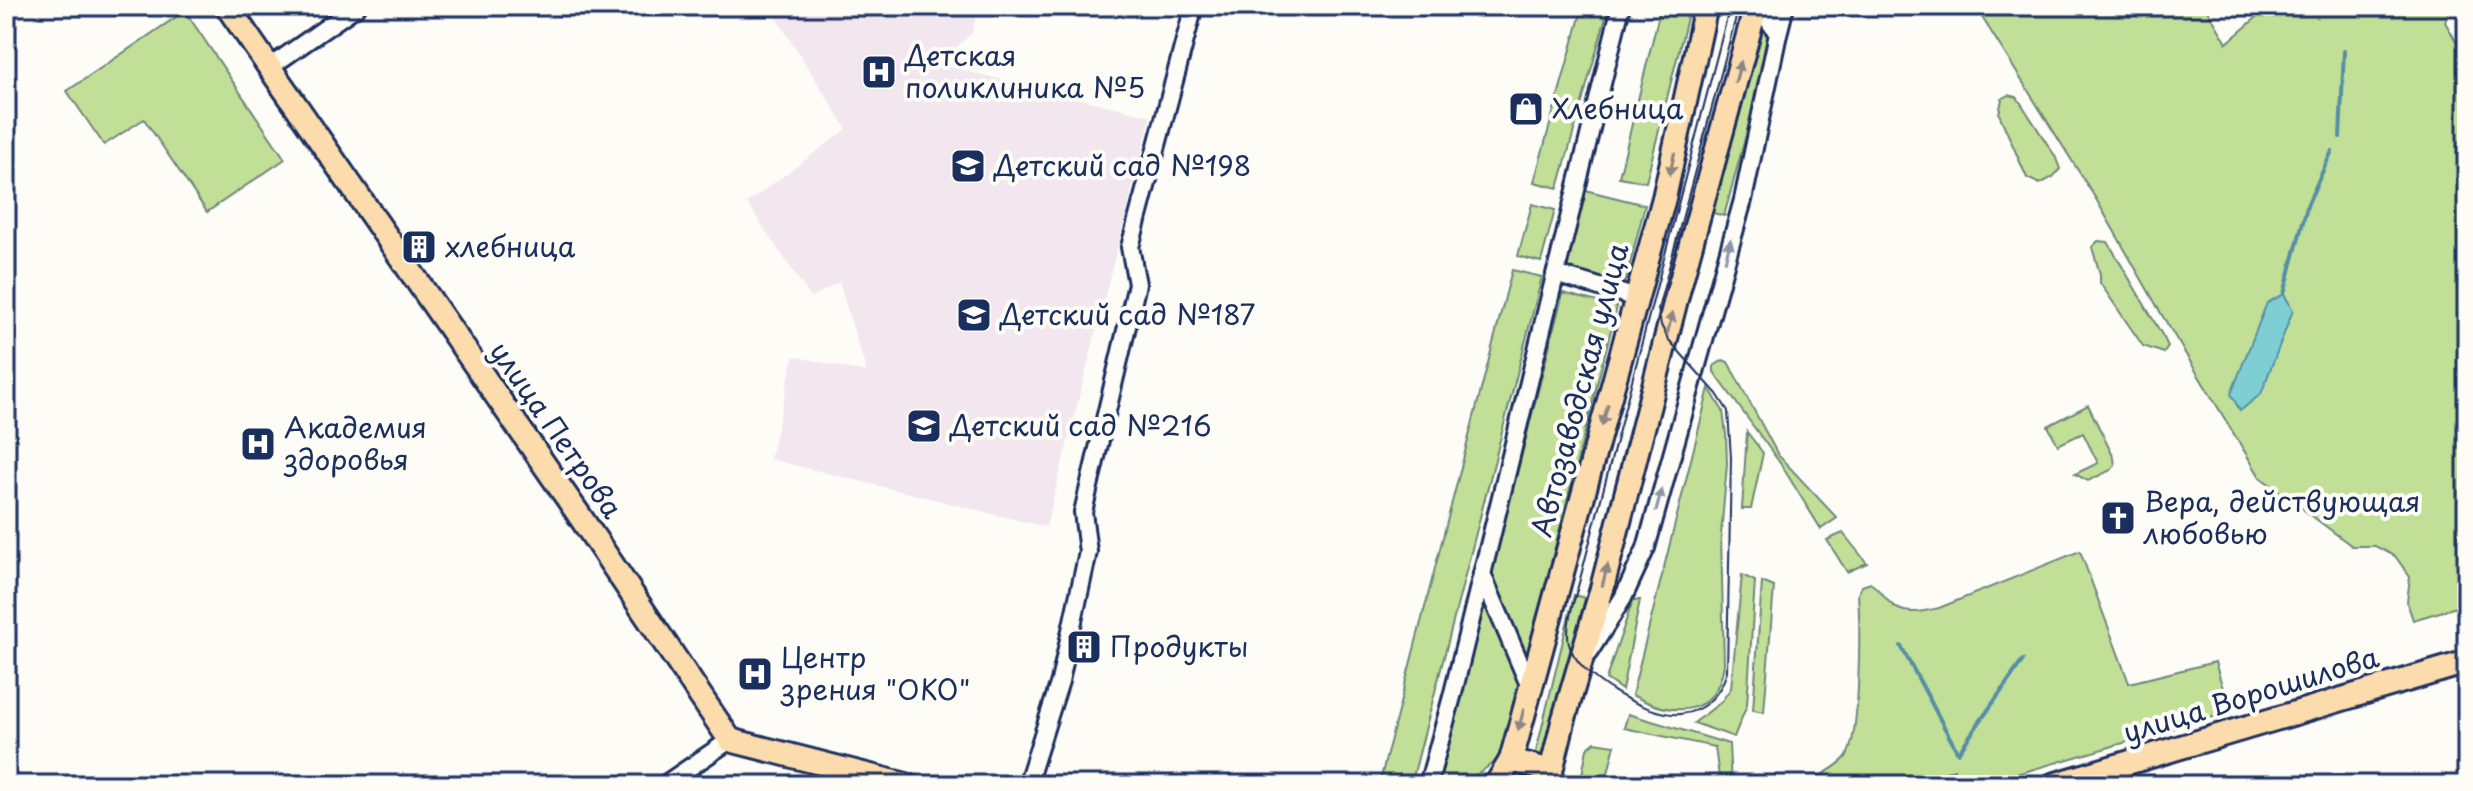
<svg xmlns="http://www.w3.org/2000/svg" width="2473" height="791" font-family="'Playpen Sans',sans-serif">
	<style>
		.built { fill: #f2e6ef }
		.green { fill: #c1df97; stroke: #6e877a; stroke-width: 2 }
		.water { fill: #7dcfd4; stroke: #568fa5; stroke-width: 2 }
		.lines { fill: none; stroke-linecap: round; stroke-linejoin: round }
		.stream { stroke: #568fa5; stroke-width: 4 }
		.minor-casing { stroke: #1b2f5e; stroke-width: 22 }
		.major-casing { stroke: #1b2f5e; stroke-width: 28 }
		.minor { stroke: #fdfcf7; stroke-width: 16 }
		.major { stroke: #fcdcac; stroke-width: 22 }
		.tram { stroke: #1b2f5e; stroke-width: 2 }
		.oneway { fill: #8c8685 }
		.oneway2 { fill: #8c96aa }
		.labels { text-anchor: middle; stroke-width: 8; stroke-linejoin: round; paint-order: stroke }
		.poi-label { font-size: 28px; fill: #1b2f5e; stroke: #fdfcf7; text-anchor: start }
		.street-label { font-size: 28px; fill: #1b2f5e; stroke: #fdfcf7 }
	</style>
	<rect width="100%" height="100%" fill="#fdfcf7"/>
	<filter id="ink" filterUnits="userSpaceOnUse"><feTurbulence type="fractalNoise" baseFrequency=".0125" numOctaves="2"/><feDisplacementMap in="SourceGraphic" scale="16" xChannelSelector="R" yChannelSelector="G"/><feConvolveMatrix kernelMatrix="1 2 1 2 8 2 1 2 1" color-interpolation-filters="sRGB"/></filter>
	<g filter="url(#ink)">
		<!-- built -->
		<polygon class="built" points="769,6 978,6 972,33 938,64 1151,116 1046,527 770,459 794,356 867,373 839,282 811,298 747,203 847,129"/>
		<!-- green -->
		<g class="green">
			<polygon points="1583,6 1609,6 1558,188 1534,182"/>
			<polygon points="1661,6 1690,6 1646,182 1619,177"/>
			<polygon points="1975,6 2205,6 2227,43 2270,6 2445,6 2449,11 2445,22 2467,60 2467,604 2413,620 2407,602 2410,577 2395,556 2375,546 2352,546 2260,477 2162,315 2096,199"/>
			<polygon points="185,11 285,159 207,212 144,119 104,145 67,91"/>
			<polygon points="1759,26 1772,39 1724,216 1710,212"/>
			<polygon points="2009,95 2017,97 2055,156 2060,169 2053,177 2040,184 2027,178 1999,114 2002,99"/>
			<polygon points="1585,190 1645,205 1625,283 1565,268"/>
			<polygon points="1532,204 1555,210 1541,262 1518,256"/>
			<polygon points="2098,241 2108,242 2165,340 2168,347 2164,353 2143,346 2100,283 2100,274 2092,247"/>
			<polygon points="1512,270 1542,277 1411,785 1379,785"/>
			<polygon points="1563,293 1617,307 1501,757 1463,785 1433,785 1480,618"/>
			<polygon points="1723,360 1728,362 1778,455 1837,518 1821,529 1780,463 1714,372 1714,366"/>
			<path d="M 1709,388 L 1723,411 L 1726,434 L 1727,464 L 1721,535 L 1724,664 C 1716,720 1671,716 1632,695 Z"/>
			<polygon points="2088,405 2114,458 2115,465 2111,470 2088,481 2075,474 2098,463 2083,433 2058,445 2048,426"/>
			<polygon points="1747,432 1763,453 1751,509 1742,509"/>
			<polygon points="1843,533 1867,563 1847,572 1827,540"/>
			<path d="M 2080,551 L 2129,683 L 2215,662 L 2230,712 L 1979,785 L 1969,785 L 1952,778 L 1954,769 L 1911,785 L 1804,785 C 1817,777 1836,769 1846,757 C 1861,736 1860,623 1858,594 L 1862,586 L 1870,583 C 1878,588 1883,595 1889,602 C 1903,617 1921,612 1939,608 Z"/>
			<polygon points="1742,575 1755,581 1747,705 1734,737 1694,723 1721,702 1731,688"/>
			<polygon points="1762,582 1774,587 1764,712 1753,710"/>
			<polygon points="1574,595 1585,598 1546,760 1534,760"/>
			<polygon points="1633,600 1640,600 1622,690 1606,679"/>
			<polygon points="1628,714 1729,744 1731,785 1720,785 1715,747 1624,728"/>
			<polygon points="1595,742 1615,745 1605,785 1580,785 1587,749"/>
		</g>
		<!-- water -->
		<polygon class="water" points="2284,294 2293,310 2261,394 2240,411 2231,394 2267,303"/>
		<g class="lines">
			<!-- stream -->
			<g class="stream">
				<polyline points="2340,137 2344,51"/>
				<polyline points="2284,294 2308,203 2332,151"/>
				<polyline points="1901,646 1958,753 2023,660"/>
			</g>
			<defs>
				<g id="minor">
					<polyline points="1778,34 1785,6"/>
					<polyline points="270,67 357,6"/>
					<polyline points="1555,274 1637,298"/>
					<polyline points="1482,574 1530,687"/>
					<polyline points="1589,652 1623,598 1646,548 1743,200 1778,34 1759,6"/>
					<polyline points="664,785 730,740"/>
					<polyline points="1027,785 1060,681 1088,552 1083,512 1137,284 1130,247 1194,6"/>
					<polyline points="1428,785 1453,693 1621,6"/>
				</g>
				<g id="major">
					<polyline points="227,6 577,512 730,740 906,785"/>
					<polyline points="1511,760 1551,771"/>
					<polyline points="1496,785 1511,760 1664,198 1706,6"/>
					<polyline points="1553,785 1551,771 1563,722 1601,592 1679,288 1756,6"/>
					<polyline points="2053,785 2467,662"/>
				</g>
			</defs>
			<!-- minor casing -->
			<use href="#minor" class="minor-casing"/>
			<!-- major casing -->
			<use href="#major" class="major-casing"/>
			<!-- minor -->
			<use href="#minor" class="minor"/>
			<!-- major -->
			<use href="#major" class="major"/>
			<!-- tram -->
			<path class="tram" d="M 1730,6 L 1579,583 C 1574,601 1565,625 1569,644 C 1576,676 1648,717 1680,714 C 1704,712 1721,694 1727,671 L 1731,458 L 1728,411 L 1717,394 L 1668,339 L 1661,325 L 1658,309 L 1739,6"/>
		</g>
		<!-- one-way arrows -->
		<defs><path id="oneway-solid" d="M-6-.8H1V-3.2L6.5 0L1 3.2V.8H-6Z" transform="scale(2)"/></defs>
		<g class="oneway">
			<use href="#oneway-solid" transform="translate(1738 72) rotate(-75)"/>
			<use href="#oneway-solid" transform="translate(1672 164) rotate(102)"/>
			<use href="#oneway-solid" transform="translate(1670 323) rotate(-75)"/>
			<use href="#oneway-solid" transform="translate(1605 415) rotate(106)"/>
			<use href="#oneway-solid" transform="translate(1605 575) rotate(-76)"/>
			<use href="#oneway-solid" transform="translate(1521 720) rotate(104)"/>
		</g>
		<g class="oneway2">
			<use href="#oneway-solid" transform="translate(1728 250) rotate(-76)"/>
			<use href="#oneway-solid" transform="translate(1659 500) rotate(-75)"/>
		</g>
	</g>
	<!-- icons -->
	<defs>
		<symbol id="hospital-square" viewBox="-11 -11 22 22"><rect x="-9" y="-9" width="18" height="18" rx="4" fill="#1b2f5e" stroke="#fdfcf7"/><path d="M-5-5h3v3.5h4V-5h3V5h-3V1.5h-4V5h-3Z" fill="#fff"/></symbol>
		<symbol id="shop-square" viewBox="-11 -11 22 22"><rect x="-9" y="-9" width="18" height="18" rx="4" fill="#1b2f5e" stroke="#fdfcf7"/><path d="M-5-2.5h2.3a2.7 3.5 0 0 1 5.4 0H5L5.5 6h-11ZM-1.5-2.5h3a1.5 2.3 0 0 0-3 0Z" fill="#fff"/></symbol>
		<symbol id="school-square" viewBox="-11 -11 22 22"><rect x="-9" y="-9" width="18" height="18" rx="4" fill="#1b2f5e" stroke="#fdfcf7"/><path d="M0-5L7-2L0 1L-7-2ZM-4 1L0 2.5L4 1V4Q0 6-4 4Z" fill="#fff"/></symbol>
		<symbol id="building-square" viewBox="-11 -11 22 22"><rect x="-9" y="-9" width="18" height="18" rx="4" fill="#1b2f5e" stroke="#fdfcf7"/><path d="M-4-6H4V6H1V3H-1V6H-4ZM-2.5-4.3h1.7v1.8h-1.7ZM.8-4.3h1.7v1.8H.8ZM-2.5-1h1.7V.8h-1.7ZM.8-1h1.7V.8H.8Z" fill="#fff"/></symbol>
		<symbol id="church-square" viewBox="-11 -11 22 22"><rect x="-9" y="-9" width="18" height="18" rx="4" fill="#1b2f5e" stroke="#fdfcf7"/><path d="M-1.2-6h2.4v3.5h3.3v2.4h-3.3V6h-2.4V-.1h-3.3v-2.4h3.3Z" fill="#fff"/></symbol>
	</defs>
	<g fill-rule="evenodd">
		<use href="#hospital-square" x="859" y="52" width="40" height="40"/>
		<use href="#shop-square" x="1506" y="89" width="40" height="40"/>
		<use href="#school-square" x="948" y="146" width="40" height="40"/>
		<use href="#building-square" x="399" y="227" width="40" height="40"/>
		<use href="#school-square" x="954" y="295" width="40" height="40"/>
		<use href="#school-square" x="904" y="406" width="40" height="40"/>
		<use href="#hospital-square" x="238" y="424" width="40" height="40"/>
		<use href="#church-square" x="2098" y="498" width="40" height="40"/>
		<use href="#building-square" x="1064" y="627" width="40" height="40"/>
		<use href="#hospital-square" x="735" y="654" width="40" height="40"/>
	</g>
	<g class="labels">
		<!-- poi labels -->
		<g class="poi-label">
			<text x="905" y="66">Детская<tspan x="905" dy="32">поликлиника №5</tspan></text>
			<text x="1552" y="119">Хлебница</text>
			<text x="994" y="176">Детский сад №198</text>
			<text x="445" y="257">хлебница</text>
			<text x="1000" y="325">Детский сад №187</text>
			<text x="950" y="436">Детский сад №216</text>
			<text x="284" y="438">Академия<tspan x="284" dy="32">здоровья</tspan></text>
			<text x="2144" y="512">Вера, действующая<tspan x="2144" dy="32">любовью</tspan></text>
			<text x="1110" y="657">Продукты</text>
			<text x="781" y="668">Центр<tspan x="781" dy="32">зрения "ОКО"</tspan></text>
		</g>
		<!-- street labels -->
		<g class="street-label">
			<text transform="translate(1580 390) rotate(-75)" y="10">Автозаводская улица</text>
			<text transform="translate(556 430) rotate(55)" y="10">улица Петрова</text>
			<text transform="translate(2251 695) rotate(-17)" y="10">улица Ворошилова</text>
		</g>
	</g>
	<!-- margin -->
	<rect width="2473" height="791" fill="none" stroke="#fdfcf7" stroke-width="32"/>
	<rect x="16" y="16" width="2441" height="759" fill="none" stroke="#1b2f5e" stroke-width="3" filter="url(#ink)"/>
</svg>
